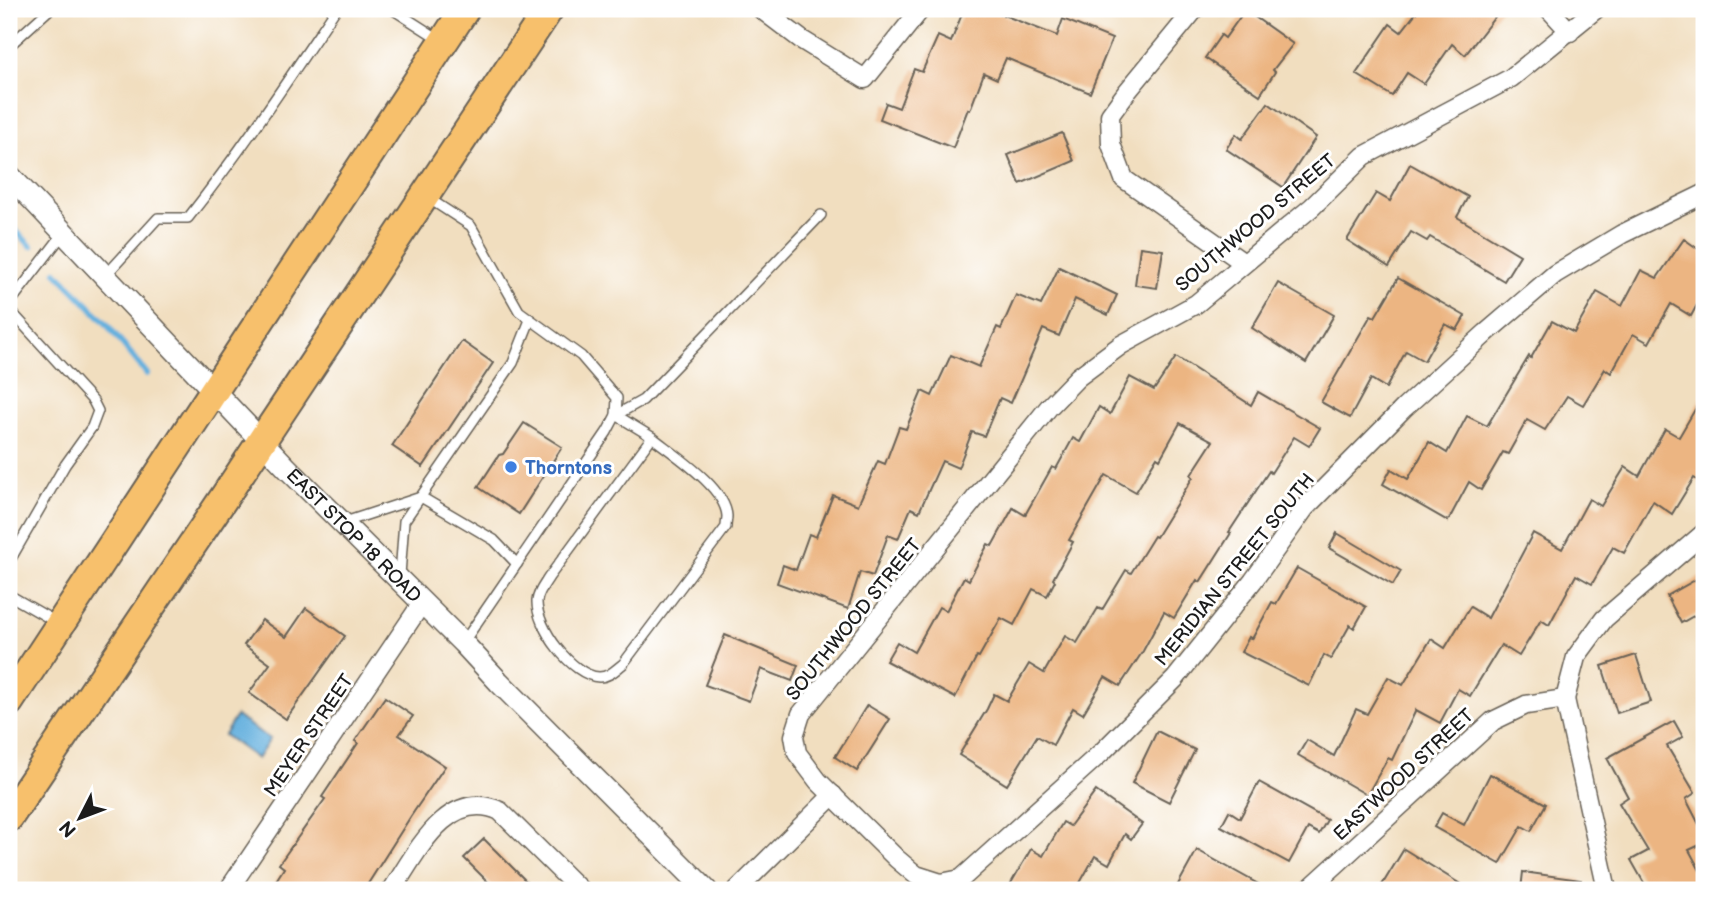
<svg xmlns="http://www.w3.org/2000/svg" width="1713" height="899" font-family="'Balsamiq Sans',sans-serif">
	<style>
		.water { fill: #65b0de; stroke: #40667d; stroke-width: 2 }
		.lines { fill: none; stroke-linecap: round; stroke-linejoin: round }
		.stream { stroke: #65b0de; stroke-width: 6 }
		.building { fill: #ecb582 }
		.service-casing { stroke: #676055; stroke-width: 12 }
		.minor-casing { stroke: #676055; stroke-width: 21 }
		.tertiary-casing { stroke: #676055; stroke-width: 24 }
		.primary-casing { stroke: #676055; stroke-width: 32 }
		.service { stroke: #fff; stroke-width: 9 }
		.minor { stroke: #fff; stroke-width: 18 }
		.tertiary { stroke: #fff; stroke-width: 21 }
		.primary { stroke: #f7c06c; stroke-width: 28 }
		.shop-dot { fill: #3f7fe0; stroke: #fff; stroke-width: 2.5 }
		.labels { text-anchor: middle; stroke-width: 6; stroke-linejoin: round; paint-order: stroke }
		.street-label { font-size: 19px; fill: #1c1c1c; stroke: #fff }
		.shop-label { font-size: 19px; font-weight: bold; fill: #366cbe; stroke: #fff; text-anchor: start }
	</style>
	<rect width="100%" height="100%" fill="#fff"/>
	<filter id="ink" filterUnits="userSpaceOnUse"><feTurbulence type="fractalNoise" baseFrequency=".0143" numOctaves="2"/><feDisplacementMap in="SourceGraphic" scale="14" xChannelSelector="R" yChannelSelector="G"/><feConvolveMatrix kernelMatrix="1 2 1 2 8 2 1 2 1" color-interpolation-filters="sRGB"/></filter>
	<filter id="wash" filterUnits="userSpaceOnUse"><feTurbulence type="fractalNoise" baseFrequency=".00686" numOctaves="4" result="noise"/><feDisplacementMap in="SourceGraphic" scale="28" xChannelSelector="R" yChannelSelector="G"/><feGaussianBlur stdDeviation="1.57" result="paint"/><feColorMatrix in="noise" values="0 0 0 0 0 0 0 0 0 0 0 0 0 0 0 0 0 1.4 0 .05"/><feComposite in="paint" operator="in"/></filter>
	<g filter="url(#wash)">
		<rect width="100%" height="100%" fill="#f1debf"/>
		<!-- water -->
		<polygon class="water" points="236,716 270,739 257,759 224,735"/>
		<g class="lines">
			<!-- stream -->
			<g class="stream">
				<polyline points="9,224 31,246"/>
				<polyline points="56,272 105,322 147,374"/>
			</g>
		</g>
		<g id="blocks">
			<!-- building -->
			<g class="building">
				<polygon points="964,9 988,9 1057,36 1063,19 1112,39 1090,93 1006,58 997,79 984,73 970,110 968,109 953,148 880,119 886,103 899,108 914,69 922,72 938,36 951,42"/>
				<polygon points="1419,9 1501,9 1465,55 1452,44 1424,84 1407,73 1392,96 1356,74 1390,24 1401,32"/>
				<polygon points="1245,10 1293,44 1273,70 1275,72 1260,95 1205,58 1221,35 1225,38"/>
				<polygon points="1268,103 1316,137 1283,187 1226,149 1236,134 1242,139"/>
				<polygon points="1062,133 1074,161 1020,184 1008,155"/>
				<polygon points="1410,164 1468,197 1457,217 1520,255 1504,281 1430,237 1427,241 1411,232 1389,267 1347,240 1376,193 1390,201"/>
				<polygon points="1684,239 1704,253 1704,292 1691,316 1671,304 1649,343 1633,334 1611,373 1605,369 1583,405 1567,396 1545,430 1527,420 1508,454 1503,452 1481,490 1469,482 1448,521 1383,484 1391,469 1408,479 1429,442 1447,453 1467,416 1487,426 1529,356 1531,358 1552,321 1574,333 1597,292 1622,306 1641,270 1657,278"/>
				<polygon points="1140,247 1163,250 1157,288 1135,285"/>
				<polygon points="1059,267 1117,295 1108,315 1075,299 1059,336 1043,329 1011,403 1000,398 984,436 972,432 958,468 942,461 919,512 911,508 898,539 888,535 873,576 860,572 848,609 777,583 783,565 796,570 809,534 816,537 833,495 858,505 878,461 885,464 899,427 906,429 922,391 932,396 951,355 979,367 997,327 1001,329 1016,295 1041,305"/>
				<polygon points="1398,278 1465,316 1457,330 1445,324 1424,361 1406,351 1386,388 1371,379 1350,418 1321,402 1371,315 1375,317"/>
				<polygon points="1278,283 1334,315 1306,363 1252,328"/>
				<polygon points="462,341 493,363 423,467 392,446"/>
				<polygon points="1176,357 1251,405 1258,392 1320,428 1309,446 1294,437 1271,473 1269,471 1229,532 1231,533 1200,582 1197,580 1174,618 1164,612 1143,651 1120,686 1105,677 1083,714 1073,708 1053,745 1037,736 1007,785 959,755 987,709 994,694 1007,701 1029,664 1044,673 1065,636 1077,643 1098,608 1102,610 1126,570 1131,573 1154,536 1156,537 1193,477 1191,475 1213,441 1180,423 1160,459 1157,457 1136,492 1106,475 1069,540 1073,542 1053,579 1055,581 1047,596 1033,589 1014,625 1001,618 979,657 977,656 955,698 886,661 897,642 914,652 939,607 946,611 964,577 969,580 988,544 992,546 1013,508 1025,515 1052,467 1056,469 1073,438 1080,442 1099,407 1110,414 1130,377 1154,390"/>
				<polygon points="1704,394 1704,484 1694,478 1672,514 1653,501 1624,553 1613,547 1592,584 1576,575 1549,625 1541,620 1519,656 1501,645 1470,696 1458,689 1440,723 1416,710 1392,760 1388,758 1367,795 1298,755 1307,740 1334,756 1356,709 1367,714 1388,677 1403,685 1431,639 1445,648 1470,607 1488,618 1533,533 1562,549 1589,499 1601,506 1625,467 1639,476 1665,429 1679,437"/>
				<polygon points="524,423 562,447 519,514 478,487 499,455 503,454"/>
				<polygon points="1337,533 1401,571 1393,585 1329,548"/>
				<polygon points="1297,568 1366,607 1354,628 1350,625 1331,659 1324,655 1309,686 1241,652 1249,637 1252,639 1272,602 1276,604"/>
				<polygon points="1704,575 1704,610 1681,623 1667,596"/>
				<polygon points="306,608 345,636 286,719 249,693 270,664 244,645 262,620 286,637"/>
				<polygon points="725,635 798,665 792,681 761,669 749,701 705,685"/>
				<polygon points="1636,655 1651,702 1617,713 1602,666"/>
				<polygon points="385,697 413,716 399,735 445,766 411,816 364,890 270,890 284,868 279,864 325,799 322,797 358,743 355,741"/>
				<polygon points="867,705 890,719 857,771 835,757"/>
				<polygon points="1674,721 1683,737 1667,746 1695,793 1686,799 1704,834 1704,843 1689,850 1704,878 1704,890 1648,890 1631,860 1648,851 1619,803 1628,797 1607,758"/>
				<polygon points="1157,731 1195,750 1169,802 1132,783"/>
				<polygon points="1490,774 1546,804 1531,831 1522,826 1500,864 1434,827 1442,813 1464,825"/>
				<polygon points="1259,782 1327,820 1319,834 1308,828 1289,863 1221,826 1229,811 1240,818"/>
				<polygon points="1096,791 1142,824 1131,839 1125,834 1109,864 1095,856 1076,890 1007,890 1031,849 1043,856 1063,822 1070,826"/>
				<polygon points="484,839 535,890 496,890 464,858"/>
				<polygon points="1404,849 1470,890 1379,890"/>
				<polygon points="1197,850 1269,890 1175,890"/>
				<polygon points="1523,872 1581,880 1581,890 1521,890"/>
			</g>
		</g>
	</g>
	<g filter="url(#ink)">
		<use href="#blocks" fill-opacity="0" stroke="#676055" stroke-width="2"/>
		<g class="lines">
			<defs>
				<g id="service">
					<polyline points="392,9 439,39"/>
					<polyline points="9,46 50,9"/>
					<polyline points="428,198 471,226 519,311 581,356 617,398 616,415 607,432 463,643"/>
					<path d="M 106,275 L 158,218 L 188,218 C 241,151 288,80 336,9"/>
					<polyline points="9,304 63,234"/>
					<polyline points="9,309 93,401 98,411 92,427 65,465 9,562"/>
					<path d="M 652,437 C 673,454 725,487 727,516 C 727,520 726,523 726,527 L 623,664 C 615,670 609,677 599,677 C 572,676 536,627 537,601 C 538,592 544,585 549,577 L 652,437 L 616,415 L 643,400 L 821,215"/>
					<polyline points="342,523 421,497 494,540 517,564"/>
					<polyline points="400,575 404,521 513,363 530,320"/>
					<polyline points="9,595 56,622"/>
				</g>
				<g id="minor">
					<polyline points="761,9 802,40 865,79 921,9"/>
					<polyline points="1195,9 1126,93 1110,115 1111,144 1124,179 1244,263"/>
					<polyline points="1549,9 1570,32"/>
					<polyline points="1596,9 1511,78 1364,156 1312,207 1196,304 1121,345 1078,377 1049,407 801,714 794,736 797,753 818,781 897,859 916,875 941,883 961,879 1103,751 1175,679 1253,581 1305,508 1404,408 1486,333 1555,274 1622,234 1704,194"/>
					<polyline points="1565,699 1607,890"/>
					<polyline points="229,890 231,886 422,603"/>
					<path d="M 392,890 C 416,854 447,787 500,811 L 580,890"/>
					<polyline points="737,890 833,795"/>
					<polyline points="1308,890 1493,721 1526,705 1565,699 1576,657 1604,619 1704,533"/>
				</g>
				<g id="tertiary">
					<path id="s1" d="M 9,175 L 287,468 L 463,643 L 499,682 L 706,890"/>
				</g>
				<g id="primary">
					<polyline points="9,702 465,9"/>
					<polyline points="9,817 223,499 549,9"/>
				</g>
			</defs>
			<!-- service casing -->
			<use href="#service" class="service-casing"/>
			<!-- minor casing -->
			<use href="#minor" class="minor-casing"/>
			<!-- tertiary casing -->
			<use href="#tertiary" class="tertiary-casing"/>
			<!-- primary casing -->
			<use href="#primary" class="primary-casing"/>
			<!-- service -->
			<use href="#service" class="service"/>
			<!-- minor -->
			<use href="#minor" class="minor"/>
			<!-- tertiary -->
			<use href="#tertiary" class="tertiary"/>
			<!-- primary -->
			<use href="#primary" class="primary"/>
		</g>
	</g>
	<!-- markers -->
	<circle class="shop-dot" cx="511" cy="467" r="7"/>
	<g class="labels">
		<!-- street labels -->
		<g class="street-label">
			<text transform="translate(1255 222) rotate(-40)" y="7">SOUTHWOOD STREET</text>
			<text dy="7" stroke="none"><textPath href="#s1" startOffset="499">EAST STOP 18 ROAD</textPath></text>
			<text transform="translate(1234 569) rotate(-51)" y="7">MERIDIAN STREET SOUTH</text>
			<text transform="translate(853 619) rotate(-51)" y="7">SOUTHWOOD STREET</text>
			<text transform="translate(308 735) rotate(-56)" y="7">MEYER STREET</text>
			<text transform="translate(1403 774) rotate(-43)" y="7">EASTWOOD STREET</text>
		</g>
		<!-- shop labels -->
		<g class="shop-label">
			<text x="525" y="474">Thorntons</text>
		</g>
	</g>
	<!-- margin -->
	<rect width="1713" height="899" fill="none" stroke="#fff" stroke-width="35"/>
	<!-- north arrow -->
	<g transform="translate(80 818) rotate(228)" stroke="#ffffff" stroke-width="5" paint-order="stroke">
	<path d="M0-5L12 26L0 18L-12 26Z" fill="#1c1c1c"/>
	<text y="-10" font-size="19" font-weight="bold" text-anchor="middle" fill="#1c1c1c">N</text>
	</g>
</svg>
